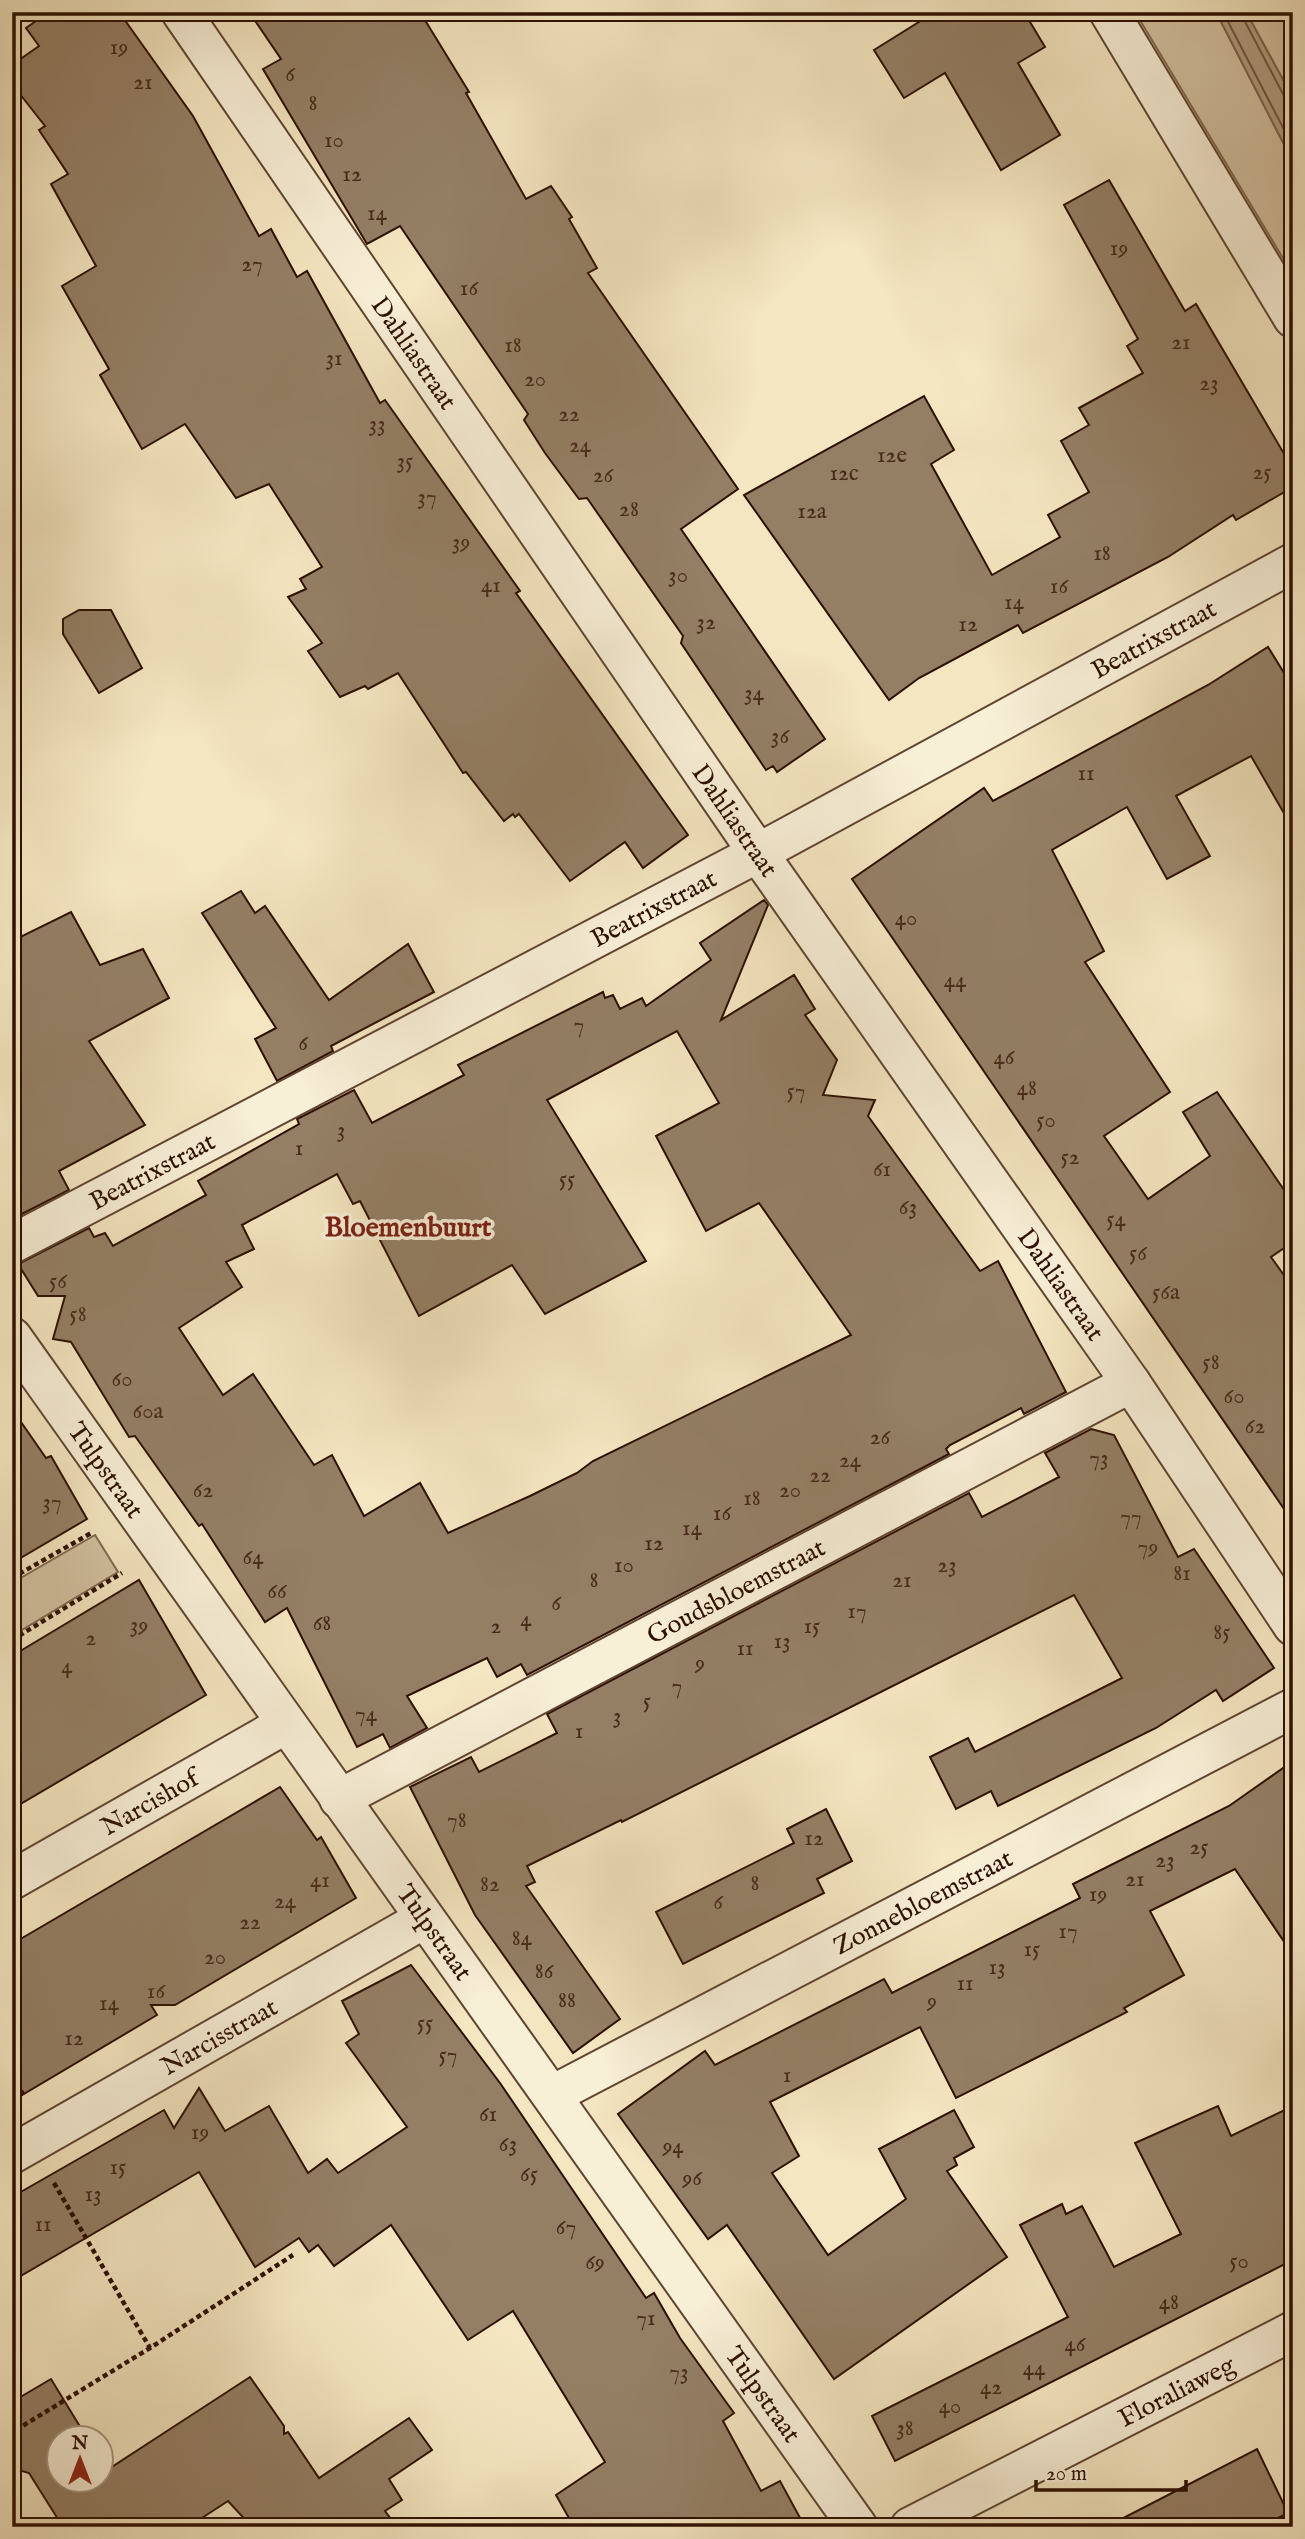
<svg xmlns="http://www.w3.org/2000/svg" width="1305" height="2539" font-family="'IM FELL English',serif">
	<style>
		.green { fill: #d2c1a0; stroke: #806850; stroke-width: 2 }
		.water { fill: #b09d80; stroke: #7c644d; stroke-width: 2 }
		.lines { fill: none; stroke-linecap: round; stroke-linejoin: round }
		.shore { stroke: #6e5640; stroke-width: 2 }
		.building { fill: #947f65; stroke: #2d0f01; stroke-width: 2; fill-rule: evenodd }
		.minor-casing { stroke: #5f4531; stroke-width: 42 }
		.path { stroke: #2d0f01; stroke-width: 4.5; stroke-dasharray: 5 3.5; stroke-linecap: butt }
		.minor { stroke: #f8efd7; stroke-width: 38 }
		.labels { text-anchor: middle; stroke-width: 7; stroke-linejoin: round; paint-order: stroke }
		.number-label { font-size: 23px; fill: #472b1a }
		.street-label { font-size: 26px; fill: #2d0f01; stroke: #f8efd7 }
		.neighbourhood-label { font-size: 28px; font-weight: bold; fill: #7a1f14; stroke: #f8efd7 }
	</style>
	<rect width="100%" height="100%" fill="#f4e6c1"/>
	<filter id="stains"><feTurbulence type="fractalNoise" baseFrequency=".00286" numOctaves="4"/><feColorMatrix values="0 0 0 0 .2 0 0 0 0 .09 0 0 0 0 .02 0 0 0 .5 -.17"/></filter>
	<radialGradient id="worn" r=".72"><stop offset=".6" stop-color="#630" stop-opacity="0"/><stop offset="1" stop-color="#630" stop-opacity=".3"/></radialGradient>
	<!-- green -->
	<g class="green">
		<polygon points="1135,12 1216,12 1293,162 1293,275"/>
		<polygon points="1246,12 1293,12 1293,98"/>
		<polygon points="95,1535 118,1572 12,1636 12,1583"/>
	</g>
	<!-- water -->
	<polygon class="water" points="1216,12 1246,12 1293,98 1293,162"/>
	<g class="lines">
		<!-- shore -->
		<g class="shore">
			<polyline points="1223,12 1293,147"/>
			<polyline points="1240,12 1284,96 1293,100"/>
		</g>
	</g>
	<!-- building -->
	<g class="building">
		<polygon points="49,12 119,12 193,116 259,236 271,229 297,277 307,271 380,403 385,400 520,591 516,593 688,835 643,868 625,842 570,881 519,814 515,817 513,814 504,821 466,772 463,773 398,673 368,689 365,686 340,697 308,651 322,643 288,597 306,589 300,579 322,567 269,484 236,498 185,424 142,449 100,375 109,369 62,286 96,266 51,184 68,174 39,130 45,126 12,84 12,65 39,46 26,28"/>
		<polygon points="249,12 420,12 469,92 466,93 526,199 551,186 572,217 569,219 597,268 588,273 738,489 681,529 825,739 777,772 773,766 766,770 681,643 683,636 587,498 579,499 545,453 524,420 528,414 400,226 367,244 263,69 281,59"/>
		<polygon points="935,12 1024,12 1045,47 1018,63 1060,135 1001,170 945,73 904,98 874,50"/>
		<polygon points="1109,180 1185,311 1196,304 1293,469 1293,487 1236,520 1233,515 1168,557 1023,633 1018,625 919,678 889,700 744,495 924,396 954,450 931,464 992,575 1060,537 1048,515 1089,492 1061,441 1089,425 1079,408 1143,373 1127,346 1138,339 1064,205"/>
		<polygon points="79,610 111,610 142,668 99,693 63,634 63,619"/>
		<polygon points="1268,647 1289,681 1286,683 1293,694 1293,829 1251,756 1176,796 1210,856 1167,879 1127,807 1052,850 1104,951 1085,962 1170,1092 1104,1136 1148,1199 1210,1156 1183,1112 1217,1092 1293,1203 1293,1242 1271,1257 1293,1288 1293,1522 852,879 984,788 993,801 1208,685"/>
		<polygon points="241,891 255,913 265,906 329,1000 408,944 434,992 331,1046 333,1051 277,1081 255,1039 276,1028 202,913"/>
		<path d="M 764,900 L 768,905 L 721,1020 L 794,975 L 815,1009 L 805,1015 L 837,1060 L 823,1095 L 875,1100 L 868,1116 L 980,1271 L 998,1261 L 1066,1392 L 1024,1414 L 1021,1408 L 950,1445 L 946,1449 L 949,1454 L 527,1675 L 521,1664 L 497,1677 L 487,1658 L 407,1696 L 427,1728 L 390,1748 L 383,1734 L 357,1747 L 287,1608 L 265,1622 L 202,1524 L 199,1526 L 135,1436 L 129,1437 L 71,1342 L 53,1339 L 65,1296 L 38,1296 L 18,1264 L 89,1228 L 94,1237 L 105,1233 L 113,1246 L 206,1195 L 198,1181 L 299,1124 L 297,1119 L 354,1090 L 372,1123 L 464,1075 L 458,1065 L 603,992 L 605,998 L 613,995 L 620,1009 L 642,998 L 646,1006 L 711,960 L 700,943 ZM 677,1031 L 719,1103 L 656,1136 L 706,1231 L 759,1203 L 851,1335 L 593,1461 L 577,1473 L 530,1496 L 448,1533 L 420,1483 L 364,1516 L 332,1455 L 314,1465 L 253,1374 L 223,1395 L 179,1328 L 242,1287 L 226,1262 L 254,1249 L 242,1225 L 337,1174 L 353,1204 L 360,1201 L 419,1316 L 512,1265 L 545,1314 L 646,1261 L 547,1100 Z"/>
		<polygon points="71,912 100,965 143,949 169,998 89,1041 145,1125 59,1171 69,1190 12,1219 12,941"/>
		<polygon points="12,1409 46,1458 51,1456 87,1519 12,1563"/>
		<polygon points="1091,1429 1114,1435 1178,1557 1194,1549 1274,1668 1223,1701 1216,1690 1156,1728 998,1806 991,1791 956,1809 930,1757 968,1738 975,1752 1122,1678 1074,1595 622,1822 621,1820 527,1866 535,1882 526,1886 620,2019 573,2053 475,1915 410,1787 471,1757 479,1772 557,1733 547,1714 969,1493 982,1517 1059,1477 1045,1453"/>
		<polygon points="139,1580 206,1695 12,1809 12,1656"/>
		<polygon points="1293,1761 1293,1955 1235,1869 1150,1911 1184,1975 1124,2008 1127,2012 1024,2064 956,2098 920,2027 770,2102 799,2156 772,2173 828,2255 906,2199 879,2149 954,2110 974,2147 954,2158 957,2165 947,2171 1007,2257 834,2379 727,2225 708,2239 618,2114 705,2051 715,2065 884,1979 892,1993 1080,1898 1073,1884 1229,1806"/>
		<polygon points="280,1787 317,1840 321,1837 356,1898 175,2005 151,2005 157,2015 12,2101 12,1944"/>
		<polygon points="826,1809 852,1861 817,1879 824,1893 683,1964 656,1912 794,1843 787,1829"/>
		<polygon points="411,1965 500,2083 646,2298 654,2293 680,2338 734,2413 723,2421 761,2491 780,2481 805,2527 574,2527 556,2495 605,2462 513,2311 468,2340 391,2225 334,2266 318,2245 309,2252 299,2238 255,2267 199,2172 12,2281 12,2197 164,2110 174,2128 199,2088 225,2131 269,2106 308,2173 327,2159 338,2173 407,2127 346,2043 359,2034 342,2001"/>
		<polygon points="1218,2106 1231,2136 1293,2106 1293,2260 895,2461 872,2416 1068,2317 1020,2225 1062,2204 1066,2214 1082,2206 1114,2267 1181,2234 1135,2143"/>
		<polygon points="250,2377 284,2426 284,2434 288,2432 319,2478 409,2418 432,2450 389,2479 402,2500 385,2511 397,2527 252,2527 228,2501 188,2527 63,2527 29,2473 12,2468 12,2402 51,2379 87,2438 60,2438 60,2480 102,2480 102,2461 107,2470"/>
		<polygon points="1257,2449 1288,2513 1260,2527 1106,2527"/>
	</g>
	<g class="lines">
		<defs>
			<g id="minor">
				<path id="s1" d="M 181,12 L 758,853 L 1131,1383 L 1293,1626"/>
				<polyline points="1109,12 1293,318"/>
				<path id="s2" d="M 12,1244 L 758,853 L 1293,563"/>
				<path id="s3" d="M 12,1337 L 858,2527"/>
				<path id="s4" d="M 339,1799 L 1131,1383"/>
				<path id="s5" d="M 12,1880 L 286,1724"/>
				<path id="s6" d="M 552,2095 L 1293,1708"/>
				<path id="s7" d="M 12,2154 L 424,1919"/>
				<path id="s8" d="M 910,2527 L 1293,2331"/>
			</g>
		</defs>
		<!-- minor casing -->
		<use href="#minor" class="minor-casing"/>
		<!-- path -->
		<g class="path">
			<polyline points="12,1578 93,1532"/>
			<polyline points="12,1640 122,1573"/>
			<polyline points="12,2076 24,2096"/>
			<polyline points="54,2183 150,2348 293,2255"/>
			<polyline points="16,2430 150,2348"/>
		</g>
		<!-- minor -->
		<use href="#minor" class="minor"/>
	</g>
	<g class="labels">
		<!-- number labels -->
		<g class="number-label">
			<text x="119" y="54">19</text>
			<text x="290" y="81">6</text>
			<text x="143" y="89">21</text>
			<text x="313" y="110">8</text>
			<text x="334" y="147">10</text>
			<text x="352" y="181">12</text>
			<text x="377" y="220">14</text>
			<text x="1119" y="255">19</text>
			<text x="252" y="271">27</text>
			<text x="469" y="295">16</text>
			<text x="1181" y="349">21</text>
			<text x="513" y="352">18</text>
			<text x="334" y="365">31</text>
			<text x="535" y="386">20</text>
			<text x="1209" y="390">23</text>
			<text x="569" y="421">22</text>
			<text x="377" y="431">33</text>
			<text x="580" y="452">24</text>
			<text x="892" y="462">12e</text>
			<text x="405" y="468">35</text>
			<text x="1262" y="479">25</text>
			<text x="844" y="480">12c</text>
			<text x="603" y="482">26</text>
			<text x="427" y="504">37</text>
			<text x="629" y="516">28</text>
			<text x="812" y="518">12a</text>
			<text x="461" y="549">39</text>
			<text x="1102" y="560">18</text>
			<text x="678" y="582">30</text>
			<text x="491" y="592">41</text>
			<text x="1059" y="593">16</text>
			<text x="1014" y="609">14</text>
			<text x="706" y="629">32</text>
			<text x="968" y="631">12</text>
			<text x="754" y="700">34</text>
			<text x="780" y="743">36</text>
			<text x="1086" y="780">11</text>
			<text x="906" y="925">40</text>
			<text x="955" y="987">44</text>
			<text x="579" y="1032">7</text>
			<text x="303" y="1050">6</text>
			<text x="1004" y="1064">46</text>
			<text x="1027" y="1095">48</text>
			<text x="796" y="1098">57</text>
			<text x="1046" y="1127">50</text>
			<text x="341" y="1137">3</text>
			<text x="299" y="1155">1</text>
			<text x="1070" y="1164">52</text>
			<text x="882" y="1176">61</text>
			<text x="567" y="1186">55</text>
			<text x="908" y="1214">63</text>
			<text x="1116" y="1226">54</text>
			<text x="1138" y="1260">56</text>
			<text x="58" y="1288">56</text>
			<text x="1166" y="1299">56a</text>
			<text x="78" y="1321">58</text>
			<text x="1211" y="1369">58</text>
			<text x="122" y="1386">60</text>
			<text x="1234" y="1403">60</text>
			<text x="148" y="1418">60a</text>
			<text x="1255" y="1433">62</text>
			<text x="880" y="1444">26</text>
			<text x="1099" y="1465">73</text>
			<text x="850" y="1467">24</text>
			<text x="820" y="1482">22</text>
			<text x="203" y="1497">62</text>
			<text x="790" y="1497">20</text>
			<text x="752" y="1505">18</text>
			<text x="52" y="1509">37</text>
			<text x="722" y="1520">16</text>
			<text x="1131" y="1524">77</text>
			<text x="692" y="1535">14</text>
			<text x="654" y="1550">12</text>
			<text x="1148" y="1554">79</text>
			<text x="253" y="1564">64</text>
			<text x="624" y="1572">10</text>
			<text x="947" y="1572">23</text>
			<text x="1182" y="1580">81</text>
			<text x="594" y="1587">8</text>
			<text x="902" y="1587">21</text>
			<text x="277" y="1598">66</text>
			<text x="556" y="1610">6</text>
			<text x="857" y="1618">17</text>
			<text x="526" y="1626">4</text>
			<text x="322" y="1630">68</text>
			<text x="139" y="1632">39</text>
			<text x="496" y="1633">2</text>
			<text x="812" y="1633">15</text>
			<text x="1222" y="1639">85</text>
			<text x="91" y="1645">2</text>
			<text x="782" y="1648">13</text>
			<text x="745" y="1655">11</text>
			<text x="700" y="1670">9</text>
			<text x="67" y="1673">4</text>
			<text x="677" y="1693">7</text>
			<text x="647" y="1708">5</text>
			<text x="366" y="1721">74</text>
			<text x="617" y="1723">3</text>
			<text x="579" y="1738">1</text>
			<text x="457" y="1827">78</text>
			<text x="814" y="1845">12</text>
			<text x="1199" y="1854">25</text>
			<text x="1165" y="1867">23</text>
			<text x="1135" y="1886">21</text>
			<text x="320" y="1887">41</text>
			<text x="755" y="1890">8</text>
			<text x="490" y="1891">82</text>
			<text x="1098" y="1901">19</text>
			<text x="285" y="1908">24</text>
			<text x="718" y="1909">6</text>
			<text x="250" y="1929">22</text>
			<text x="1068" y="1938">17</text>
			<text x="522" y="1945">84</text>
			<text x="1032" y="1956">15</text>
			<text x="215" y="1964">20</text>
			<text x="997" y="1974">13</text>
			<text x="544" y="1978">86</text>
			<text x="965" y="1990">11</text>
			<text x="156" y="1998">16</text>
			<text x="567" y="2007">88</text>
			<text x="932" y="2008">9</text>
			<text x="109" y="2010">14</text>
			<text x="425" y="2030">55</text>
			<text x="74" y="2045">12</text>
			<text x="448" y="2062">57</text>
			<text x="787" y="2082">1</text>
			<text x="488" y="2121">61</text>
			<text x="200" y="2139">19</text>
			<text x="508" y="2151">63</text>
			<text x="673" y="2153">94</text>
			<text x="118" y="2174">15</text>
			<text x="529" y="2181">65</text>
			<text x="692" y="2185">96</text>
			<text x="93" y="2201">13</text>
			<text x="43" y="2231">11</text>
			<text x="566" y="2234">67</text>
			<text x="1239" y="2268">50</text>
			<text x="595" y="2269">69</text>
			<text x="1169" y="2309">48</text>
			<text x="646" y="2325">71</text>
			<text x="1075" y="2351">46</text>
			<text x="1034" y="2375">44</text>
			<text x="679" y="2379">73</text>
			<text x="991" y="2394">42</text>
			<text x="950" y="2413">40</text>
			<text x="905" y="2435">38</text>
		</g>
		<!-- street labels -->
		<g class="street-label">
			<text dy="9" stroke="none"><textPath href="#s1" startOffset="413">Dahliastraat</textPath></text>
			<text dy="9" stroke="none"><textPath href="#s2" startOffset="1292">Beatrixstraat</textPath></text>
			<text dy="9" stroke="none"><textPath href="#s1" startOffset="980">Dahliastraat</textPath></text>
			<text dy="9" stroke="none"><textPath href="#s2" startOffset="724">Beatrixstraat</textPath></text>
			<text dy="9" stroke="none"><textPath href="#s2" startOffset="158">Beatrixstraat</textPath></text>
			<text dy="9" stroke="none"><textPath href="#s1" startOffset="1547">Dahliastraat</textPath></text>
			<text dy="9" stroke="none"><textPath href="#s3" startOffset="163">Tulpstraat</textPath></text>
			<text dy="9" stroke="none"><textPath href="#s4" startOffset="448">Goudsbloemstraat</textPath></text>
			<text dy="9" stroke="none"><textPath href="#s5" startOffset="158">Narcishof</textPath></text>
			<text dy="9" stroke="none"><textPath href="#s6" startOffset="418">Zonnebloemstraat</textPath></text>
			<text dy="9" stroke="none"><textPath href="#s3" startOffset="730">Tulpstraat</textPath></text>
			<text dy="9" stroke="none"><textPath href="#s7" startOffset="238">Narcisstraat</textPath></text>
			<text dy="9" stroke="none"><textPath href="#s8" startOffset="299">Floraliaweg</textPath></text>
			<text dy="9" stroke="none"><textPath href="#s3" startOffset="1297">Tulpstraat</textPath></text>
		</g>
		<!-- neighbourhood labels -->
		<g class="neighbourhood-label">
			<text x="408" y="1236">Bloemenbuurt</text>
		</g>
	</g>
	<!-- margin -->
	<rect width="1305" height="2539" fill="none" stroke="#f4e6c1" stroke-width="42"/>
	<rect x="14" y="14" width="1277" height="2511" fill="none" stroke="#2d0f01" stroke-width="3.5"/>
	<rect x="21" y="21" width="1263" height="2497" fill="none" stroke="#2d0f01" stroke-width="2"/>
	<!-- north arrow -->
	<g transform="translate(80 2459)"><circle r="33" fill="#f8efd7" stroke="#a79581" stroke-width="2"/>
	<path d="M0-5L12 26L0 18L-12 26Z" fill="#8f2418"/>
	<text y="-10" font-size="19" font-weight="bold" text-anchor="middle" fill="#2d0f01">N</text>
	</g>
	<!-- scale -->
	<path d="M1036 2480v10h150v-10" fill="none" stroke="#2d0f01" stroke-width="3.5"/>
	<text x="1046" y="2480" font-size="21" fill="#2d0f01" stroke="#f8efd7" stroke-width="5" paint-order="stroke">20 m</text>
	<rect width="100%" height="100%" filter="url(#stains)"/>
	<rect width="100%" height="100%" fill="url(#worn)"/>
</svg>
